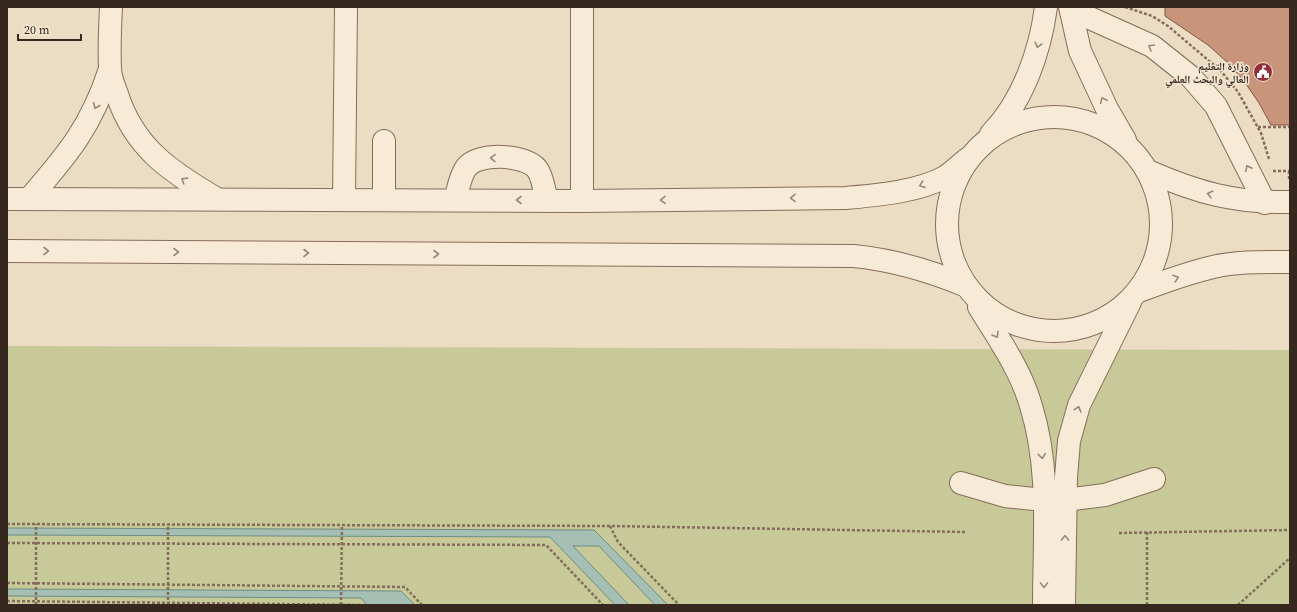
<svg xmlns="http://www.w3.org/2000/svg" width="1297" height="612" font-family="'Source Serif 4','Noto Naskh Arabic',serif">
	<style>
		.green { fill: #c8c998 }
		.water { fill: #a5bfb5; stroke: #6d8d82 }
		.building { fill: #c8947b; stroke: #835642 }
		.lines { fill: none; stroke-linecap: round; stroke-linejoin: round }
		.minor-casing { stroke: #856d5b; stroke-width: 24 }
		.path { stroke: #856d5b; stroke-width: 2.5; stroke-dasharray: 3 2; stroke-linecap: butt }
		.minor { stroke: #f7ead6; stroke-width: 22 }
		.oneway { stroke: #96897a }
		.labels { text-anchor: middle; stroke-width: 3; stroke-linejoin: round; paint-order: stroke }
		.poi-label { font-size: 11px; font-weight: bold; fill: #36281e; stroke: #f4e7d3; text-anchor: end }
	</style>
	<rect width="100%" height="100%" fill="#ecdcc3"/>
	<!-- green -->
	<polygon class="green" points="7,346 1290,350 1290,605 7,605"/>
	<!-- water -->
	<g class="water">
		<polygon points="7,528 594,530 668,605 655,605 599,546 573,546 629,605 615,605 550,537 7,535"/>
		<polygon points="7,589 401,591 415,605 367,605 361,598 7,596"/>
	</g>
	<!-- building -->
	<polygon class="building" points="1165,7 1290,7 1290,125 1271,125 1259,103 1244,81 1227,62 1208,45 1165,16"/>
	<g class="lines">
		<defs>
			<g id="minor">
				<path d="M 111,7 C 110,27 109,48 110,68 C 110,77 114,86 117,94 C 134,148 171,172 217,199"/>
				<polyline points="582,7 582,201"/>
				<polyline points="1070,7 1080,51 1107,109 1125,140"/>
				<polyline points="1071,7 1081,14 1152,46 1191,77 1216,106 1265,203"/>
				<circle cx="1054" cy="224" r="107"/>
				<path d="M 991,134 C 1023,101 1040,52 1046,7"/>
				<path d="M 1148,171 C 1198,193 1235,203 1290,202"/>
				<path d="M 7,199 L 582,201 L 846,198 C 878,195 917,192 945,177 C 953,172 960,165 967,159"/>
				<path d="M 29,199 C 68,154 91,127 110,69"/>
				<polyline points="344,199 346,7"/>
				<polyline points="384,200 384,141"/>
				<path d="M 455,200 C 458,190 460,176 466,168 C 477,152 525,154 537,169 C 543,177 544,190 547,201"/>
				<path d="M 7,251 L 854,256 C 893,260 928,270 964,285"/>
				<path d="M 1139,291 C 1163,282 1187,273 1213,267 C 1238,261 1264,262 1290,262"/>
				<path d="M 979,307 C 998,338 1021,370 1031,406 C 1051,470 1044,539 1044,605"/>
				<polyline points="961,483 1005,496 1044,500"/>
				<polyline points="1065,500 1105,495 1154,479"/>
				<polyline points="1064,605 1066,477 1069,441 1079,405 1130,302"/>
			</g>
		</defs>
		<!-- minor casing -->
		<use href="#minor" class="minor-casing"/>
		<!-- path -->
		<g class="path">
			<polyline points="1125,7 1152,16 1168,26 1221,71 1238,92 1261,133 1269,159"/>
			<polyline points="1258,127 1290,127"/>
			<polyline points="1273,171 1290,171"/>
			<polyline points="1289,171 1289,180"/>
			<polyline points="7,524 610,526 965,532"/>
			<polyline points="610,526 618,542 679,605"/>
			<polyline points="1147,532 1147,605"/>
			<polyline points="1119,533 1290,530"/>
			<polyline points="7,543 546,545 603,605"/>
			<polyline points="7,583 405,587 422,605"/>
			<polyline points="7,601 362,605"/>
			<polyline points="36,605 36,524"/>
			<polyline points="168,605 168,525"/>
			<polyline points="341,605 342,525"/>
			<polyline points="1238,605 1290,558"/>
		</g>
		<!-- minor -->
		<use href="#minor" class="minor"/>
	</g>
	<!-- one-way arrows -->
	<defs><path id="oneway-chevron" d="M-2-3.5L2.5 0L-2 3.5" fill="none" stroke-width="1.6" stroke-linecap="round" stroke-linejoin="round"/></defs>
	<g class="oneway">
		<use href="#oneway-chevron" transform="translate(1038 45) rotate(105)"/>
		<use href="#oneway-chevron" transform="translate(1151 47) rotate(-150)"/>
		<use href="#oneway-chevron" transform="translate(1103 100) rotate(-115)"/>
		<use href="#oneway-chevron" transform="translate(96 106) rotate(113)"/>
		<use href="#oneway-chevron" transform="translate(493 158) rotate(-179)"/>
		<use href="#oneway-chevron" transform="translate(1248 168) rotate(-116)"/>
		<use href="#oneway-chevron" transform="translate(184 180) rotate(-148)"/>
		<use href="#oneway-chevron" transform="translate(922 185) rotate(160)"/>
		<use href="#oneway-chevron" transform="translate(1210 194) rotate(-166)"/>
		<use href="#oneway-chevron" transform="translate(793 198) rotate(179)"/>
		<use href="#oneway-chevron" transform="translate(519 200) rotate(-180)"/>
		<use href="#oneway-chevron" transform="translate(663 200) rotate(179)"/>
		<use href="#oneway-chevron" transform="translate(46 251)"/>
		<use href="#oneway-chevron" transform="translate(176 252)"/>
		<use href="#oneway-chevron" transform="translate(306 253)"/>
		<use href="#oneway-chevron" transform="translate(436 254)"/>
		<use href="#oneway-chevron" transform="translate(1176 278) rotate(-19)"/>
		<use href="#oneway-chevron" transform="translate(996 335) rotate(59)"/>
		<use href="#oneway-chevron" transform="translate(1078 409) rotate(-73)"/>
		<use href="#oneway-chevron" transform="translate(1042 456) rotate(84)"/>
		<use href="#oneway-chevron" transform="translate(1065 538) rotate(-89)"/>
		<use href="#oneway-chevron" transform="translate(1044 585) rotate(90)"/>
	</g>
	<!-- icons -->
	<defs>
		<symbol id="civic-disc" viewBox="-11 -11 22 22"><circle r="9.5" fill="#922e38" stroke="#f4e7d3"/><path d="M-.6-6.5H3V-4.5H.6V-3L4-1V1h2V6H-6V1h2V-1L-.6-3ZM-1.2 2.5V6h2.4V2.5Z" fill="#fff"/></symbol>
	</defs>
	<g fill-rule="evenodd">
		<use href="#civic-disc" x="1252" y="61" width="22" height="22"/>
	</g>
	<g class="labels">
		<!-- poi labels -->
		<g class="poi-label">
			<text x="1249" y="70">وزارة التعليم<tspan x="1249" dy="13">العالي والبحث العلمي</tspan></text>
		</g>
	</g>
	<!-- border -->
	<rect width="1297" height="612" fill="none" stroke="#36281e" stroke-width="16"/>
	<!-- scale -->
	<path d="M18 34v6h63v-6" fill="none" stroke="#36281e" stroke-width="2"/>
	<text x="24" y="34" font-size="12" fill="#36281e" stroke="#f4e7d3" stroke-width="3" paint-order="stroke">20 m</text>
</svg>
